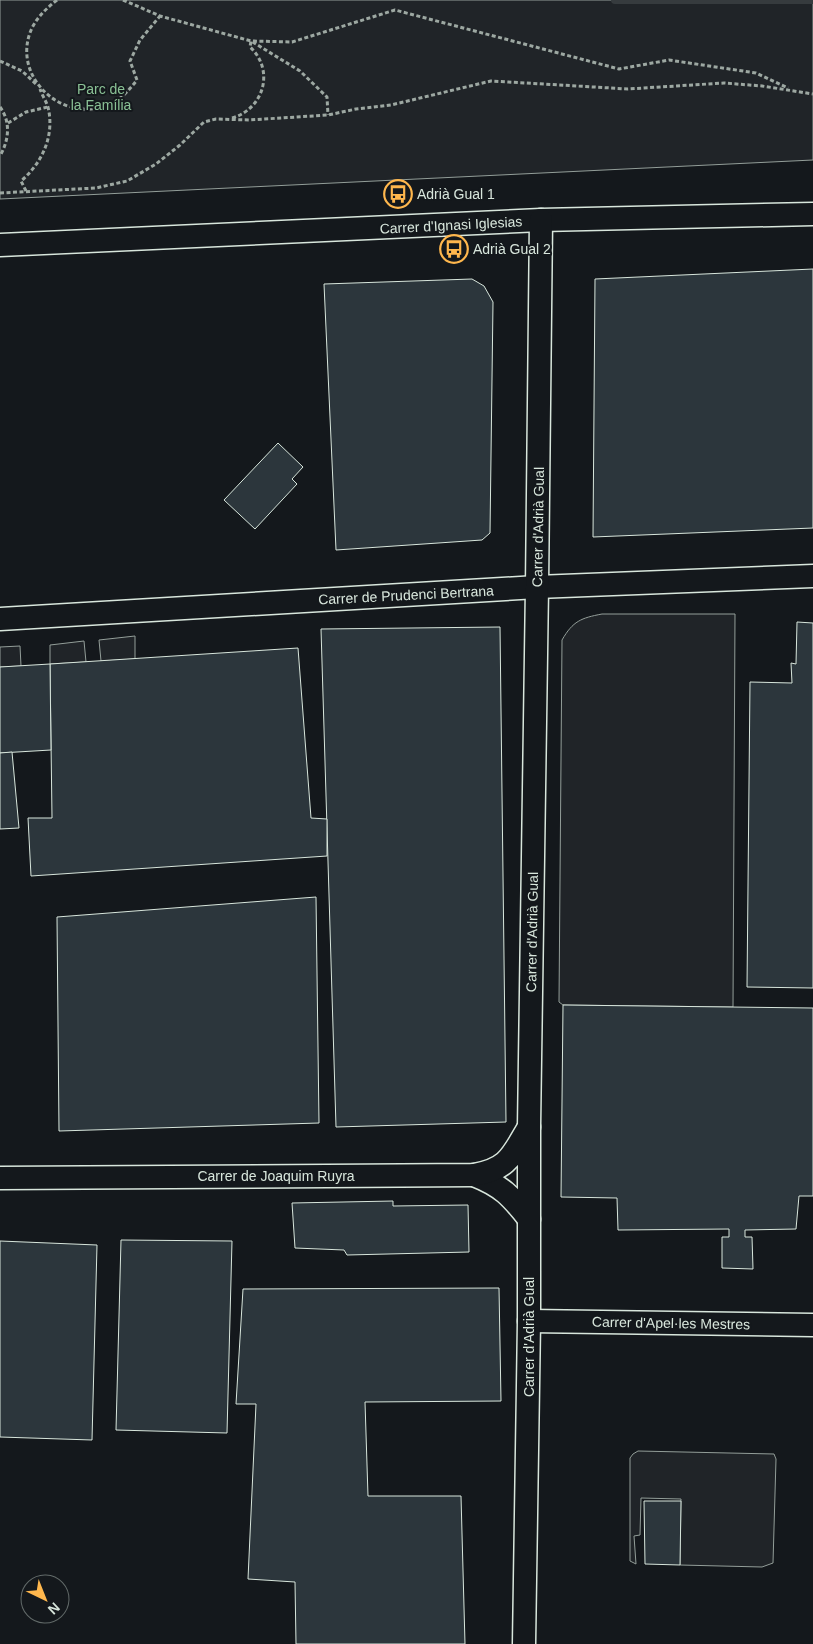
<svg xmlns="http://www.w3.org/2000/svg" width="813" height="1644" font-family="Arial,sans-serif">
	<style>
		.green { fill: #202428; stroke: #939e99 }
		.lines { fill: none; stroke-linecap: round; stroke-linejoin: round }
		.stream { stroke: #363b3e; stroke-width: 8 }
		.building { fill: #2c363c; stroke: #d8e6dc }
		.street-casing { stroke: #d8e6dc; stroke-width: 25 }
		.path { stroke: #9da8a2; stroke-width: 3; stroke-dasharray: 4 2.5; stroke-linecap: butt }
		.street { stroke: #14181c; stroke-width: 22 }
		.labels { text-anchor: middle; stroke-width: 4; stroke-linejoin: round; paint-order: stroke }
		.park-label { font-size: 14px; fill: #8ac095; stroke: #14181c }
		.poi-label { font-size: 14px; fill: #d8e6dc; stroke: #14181c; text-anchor: start }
		.street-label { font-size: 14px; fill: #d8e6dc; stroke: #14181c }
	</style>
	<rect width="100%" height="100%" fill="#14181c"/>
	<!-- green -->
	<g class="green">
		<polygon points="0,0 813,0 813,160 0,199"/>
		<path d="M 602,614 L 735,614 L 733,1007 L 563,1005 L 559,1002 L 562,640 C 573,621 581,618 602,614 Z"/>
		<polygon points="135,636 135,659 101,661 99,640"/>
		<polygon points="84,641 86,662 50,664 50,645"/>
		<polygon points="20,646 21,666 0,667 0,647"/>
		<polygon points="638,1451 774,1454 776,1459 773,1563 762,1567 680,1565 681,1499 641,1498 640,1535 634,1536 636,1564 630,1561 630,1458 633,1454"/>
	</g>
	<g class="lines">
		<!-- stream -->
		<polyline class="stream" points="615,0 813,0"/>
	</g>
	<!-- building -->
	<g class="building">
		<polygon points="813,269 813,528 593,537 595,279"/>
		<polygon points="472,279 484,286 493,302 490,533 482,540 336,550 324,284"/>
		<polygon points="278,443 303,467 292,479 297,484 255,529 224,500"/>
		<polygon points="797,622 813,623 813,988 747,987 750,682 792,683 791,663 796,664"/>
		<polygon points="500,627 506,1122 336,1127 321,629"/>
		<polygon points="298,648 311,818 327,819 327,856 31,876 28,818 52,818 50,664"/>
		<polygon points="50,664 51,750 0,753 0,667"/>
		<polygon points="12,752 19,828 0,829 0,753"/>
		<polygon points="316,897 319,1123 59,1131 57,917"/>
		<polygon points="563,1005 813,1008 813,1196 799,1196 796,1229 745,1230 745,1237 752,1237 753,1269 722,1268 722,1237 729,1237 729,1229 618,1230 617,1198 561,1197"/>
		<polygon points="393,1201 393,1206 468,1205 469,1252 347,1255 344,1250 295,1248 292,1203"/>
		<polygon points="121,1240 232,1241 227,1433 116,1430"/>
		<polygon points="0,1241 97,1245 92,1440 0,1437"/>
		<polygon points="499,1288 501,1401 365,1402 368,1496 461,1496 465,1644 296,1644 295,1582 248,1579 256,1404 236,1404 243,1289"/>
		<polygon points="644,1501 681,1501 680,1565 645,1564"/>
	</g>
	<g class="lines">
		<defs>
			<g id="street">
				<polyline points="0,245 541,220 813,214"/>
				<polyline points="0,619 537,587 813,576"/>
				<path d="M 474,1175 C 502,1186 511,1196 529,1219"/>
				<path d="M 0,1178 L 474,1175 C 509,1169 512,1155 529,1127"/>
				<polyline points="529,1321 813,1325"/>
				<polyline points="524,1644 529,1321 529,1127 537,587 541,220"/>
			</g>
		</defs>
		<!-- street casing -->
		<use href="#street" class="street-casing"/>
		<!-- path -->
		<g class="path">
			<path d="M 57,0 C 47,8 38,16 32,28 C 10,75 61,124 108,105 C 121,100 129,90 137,80 L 130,61 L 140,40 L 160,16"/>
			<polyline points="123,0 160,16 251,41 300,71 327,97 328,115"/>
			<polyline points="0,61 22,71 36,84"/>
			<path d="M 0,107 C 11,122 9,140 0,156"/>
			<path d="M 232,118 C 264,109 275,70 250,47 L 251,41 L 292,42 L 395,10 L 619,69 L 669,60 L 756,73 L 788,88"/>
			<polyline points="8,123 26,112 48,107"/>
			<path d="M 26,191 L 21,181 C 42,163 55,136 48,107 C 46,101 42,95 40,89"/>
			<polyline points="0,193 96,188 127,181 156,164 180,145 204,122 216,119 249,120 328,115 356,109 391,105 491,81 628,89 724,83 762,86 813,94"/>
		</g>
		<!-- street -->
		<use href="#street" class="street"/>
	</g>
	<!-- icons -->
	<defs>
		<symbol id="bus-ring" viewBox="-11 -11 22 22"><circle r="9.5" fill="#14181c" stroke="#ffb74d" stroke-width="1.5"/><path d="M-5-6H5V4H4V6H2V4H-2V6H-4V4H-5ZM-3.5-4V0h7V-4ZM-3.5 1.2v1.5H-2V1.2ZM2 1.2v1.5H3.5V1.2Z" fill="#ffb74d"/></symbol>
	</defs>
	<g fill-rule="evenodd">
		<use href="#bus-ring" x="382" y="178" width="32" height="32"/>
		<use href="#bus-ring" x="438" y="233" width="32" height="32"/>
	</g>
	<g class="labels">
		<!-- park labels -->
		<g class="park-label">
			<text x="101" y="94">Parc de<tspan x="101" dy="16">la Família</tspan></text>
		</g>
		<!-- poi labels -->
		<g class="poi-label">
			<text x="417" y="199">Adrià Gual 1</text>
			<text x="473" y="254">Adrià Gual 2</text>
		</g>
		<!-- street labels -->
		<g class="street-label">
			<text transform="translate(451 225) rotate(-3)" y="5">Carrer d'Ignasi Iglesias</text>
			<text transform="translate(538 527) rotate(-89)" y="5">Carrer d'Adrià Gual</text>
			<text transform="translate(406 595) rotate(-3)" y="5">Carrer de Prudenci Bertrana</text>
			<text transform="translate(532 932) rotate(-89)" y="5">Carrer d'Adrià Gual</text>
			<text x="276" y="1181">Carrer de Joaquim Ruyra</text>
			<text transform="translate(671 1323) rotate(1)" y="5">Carrer d'Apel·les Mestres</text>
			<text transform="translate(529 1337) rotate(-90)" y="5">Carrer d'Adrià Gual</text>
		</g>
	</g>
	<!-- north arrow -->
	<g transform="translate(45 1599) rotate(137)"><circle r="24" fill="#14181c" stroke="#626a69"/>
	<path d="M0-4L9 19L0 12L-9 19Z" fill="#ffb74d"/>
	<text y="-8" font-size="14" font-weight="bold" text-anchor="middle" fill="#d8e6dc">N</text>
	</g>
</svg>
